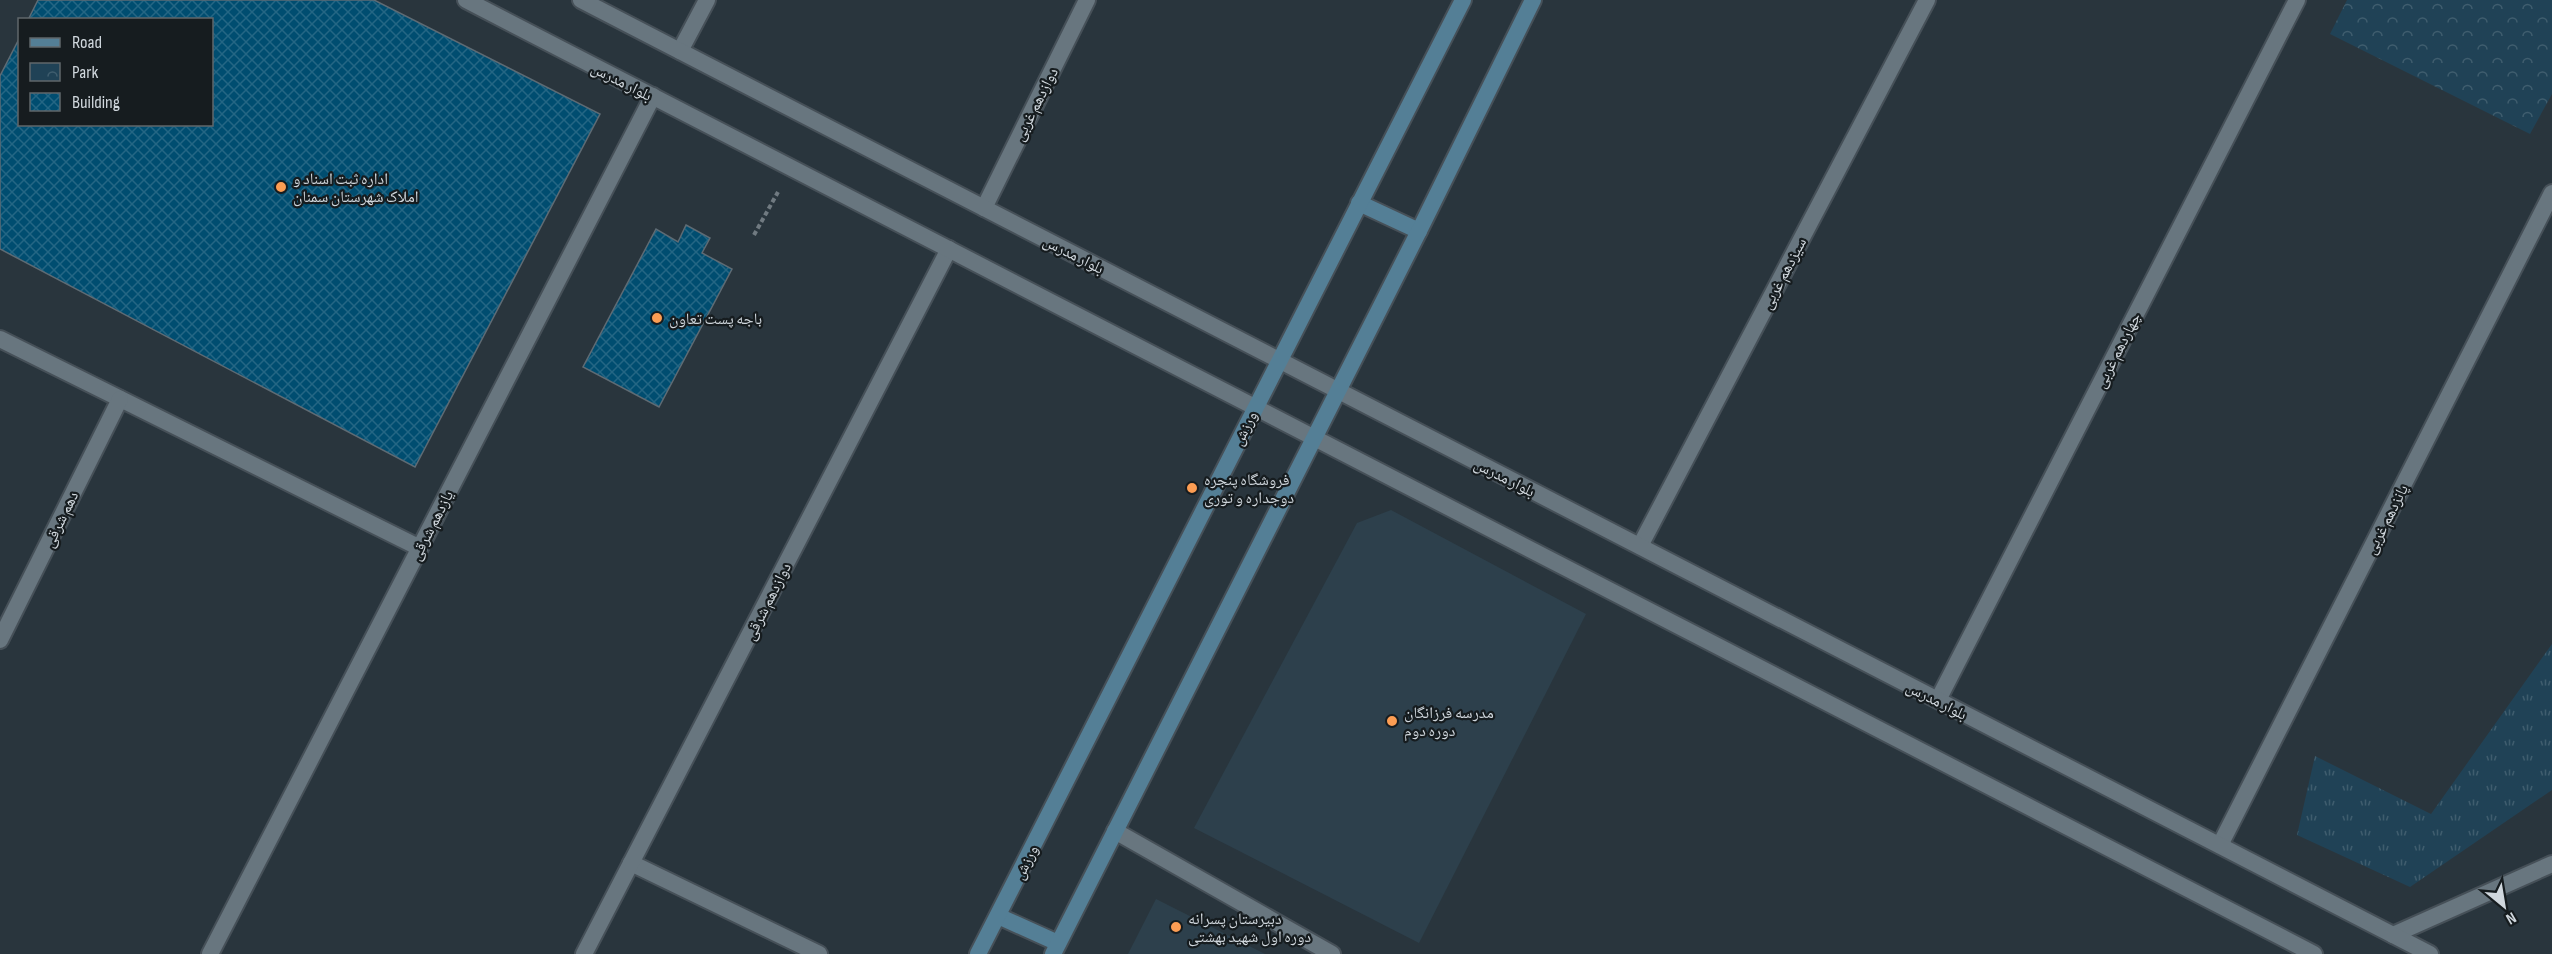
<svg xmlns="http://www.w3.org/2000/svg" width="2552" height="954" font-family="'Sofia Sans Condensed','Noto Naskh Arabic',sans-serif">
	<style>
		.built { fill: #2d404c }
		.grass { fill: url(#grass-tufts) }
		.park { fill: url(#park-crowns) }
		.building { fill: url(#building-cross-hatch); stroke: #5e6b74; stroke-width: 1.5 }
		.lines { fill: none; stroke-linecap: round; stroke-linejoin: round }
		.minor-casing { stroke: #465058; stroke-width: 20 }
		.tertiary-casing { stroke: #465058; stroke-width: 20 }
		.secondary-casing { stroke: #465058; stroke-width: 20 }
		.path { stroke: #707a81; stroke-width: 4; stroke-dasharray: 4.5 3; stroke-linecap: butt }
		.minor { stroke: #68767f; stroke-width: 16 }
		.tertiary { stroke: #68767f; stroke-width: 16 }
		.secondary { stroke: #547f96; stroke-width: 16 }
		.poi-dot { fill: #fc9d53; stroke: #161c1f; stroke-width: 2 }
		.labels { text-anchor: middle; stroke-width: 4.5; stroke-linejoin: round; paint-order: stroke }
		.street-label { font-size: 16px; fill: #d0d7dd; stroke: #161c1f }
		.poi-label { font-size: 16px; fill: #d0d7dd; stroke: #161c1f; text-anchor: start }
	</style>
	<defs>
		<pattern id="grass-tufts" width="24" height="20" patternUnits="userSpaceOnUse" patternTransform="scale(1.5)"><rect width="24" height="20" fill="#204256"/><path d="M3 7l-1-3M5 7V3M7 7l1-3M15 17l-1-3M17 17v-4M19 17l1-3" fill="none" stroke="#3f5d6e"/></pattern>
		<pattern id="park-crowns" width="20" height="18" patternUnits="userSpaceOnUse" patternTransform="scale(1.5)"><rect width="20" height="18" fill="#204256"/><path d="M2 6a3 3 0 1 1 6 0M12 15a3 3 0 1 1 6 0" fill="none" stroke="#3f5d6e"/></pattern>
		<pattern id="building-cross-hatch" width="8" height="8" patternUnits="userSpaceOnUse" patternTransform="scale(1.5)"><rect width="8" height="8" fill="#004d70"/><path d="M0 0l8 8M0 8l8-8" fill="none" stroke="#246684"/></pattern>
	</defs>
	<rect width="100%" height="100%" fill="#29353d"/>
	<!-- built -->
	<g class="built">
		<polygon points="1391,510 1586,614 1419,943 1194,828 1357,523"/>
		<polygon points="1156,899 1265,954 1128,954"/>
	</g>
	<!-- grass -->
	<polygon class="grass" points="2552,644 2552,790 2410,887 2297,835 2315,756 2431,814"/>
	<!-- park -->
	<polygon class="park" points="2347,0 2552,0 2552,94 2530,134 2330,34"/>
	<!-- building -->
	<g class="building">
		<polygon points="38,0 374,0 600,114 415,467 0,249 0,76 20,37 20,124 212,124 212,20 28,20"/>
		<polygon points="686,225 710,238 702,253 732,269 659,407 583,367 656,229 678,242"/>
	</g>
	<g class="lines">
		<defs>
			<g id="minor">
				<polyline points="680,51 707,0"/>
				<polyline points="984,208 1087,0"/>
				<polyline points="0,339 420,548"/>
				<polyline points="1640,546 1927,0"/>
				<polyline points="0,640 120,399"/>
				<polyline points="1938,700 2297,0"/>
				<polyline points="1115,831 1332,954"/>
				<polyline points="2220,845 2552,193"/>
				<polyline points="631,863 819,954"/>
				<polyline points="2393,935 2552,864"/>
				<polyline points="210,954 653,96"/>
				<polyline points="584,954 949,249"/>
			</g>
			<g id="tertiary">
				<polyline points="466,0 2314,954"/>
				<polyline points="581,0 2430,954"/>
			</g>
			<g id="secondary">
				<polyline points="1359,203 1419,231"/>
				<polyline points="998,916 1058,943"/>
				<polyline points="978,954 1463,0"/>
				<polyline points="1053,954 1419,231 1533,0"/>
			</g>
		</defs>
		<!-- minor casing -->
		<use href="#minor" class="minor-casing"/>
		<!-- tertiary casing -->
		<use href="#tertiary" class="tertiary-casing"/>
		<!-- secondary casing -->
		<use href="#secondary" class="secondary-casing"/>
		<!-- path -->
		<polyline class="path" points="754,235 778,192"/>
		<!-- minor -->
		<use href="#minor" class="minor"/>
		<!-- tertiary -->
		<use href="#tertiary" class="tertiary"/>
		<!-- secondary -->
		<use href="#secondary" class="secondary"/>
	</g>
	<!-- markers -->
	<g class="poi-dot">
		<circle cx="281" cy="187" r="6"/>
		<circle cx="657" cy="318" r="6"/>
		<circle cx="1192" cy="488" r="6"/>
		<circle cx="1392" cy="721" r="6"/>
		<circle cx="1176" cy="927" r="6"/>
	</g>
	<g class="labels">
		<!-- street labels -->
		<g class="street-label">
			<text transform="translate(622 81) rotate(27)" y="6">بلوار مدرس</text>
			<text transform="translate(1035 104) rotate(-63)" y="6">دوازدهم غربی</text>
			<text transform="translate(1074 254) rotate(27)" y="6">بلوار مدرس</text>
			<text transform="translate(1783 273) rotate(-62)" y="6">سیزدهم غربی</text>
			<text transform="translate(2117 350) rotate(-63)" y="6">چهاردهم غربی</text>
			<text transform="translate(1244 428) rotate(-63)" y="6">ورزش</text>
			<text transform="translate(1505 477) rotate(27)" y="6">بلوار مدرس</text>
			<text transform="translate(60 519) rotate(-64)" y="6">دهم شرقی</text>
			<text transform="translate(2386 519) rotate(-63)" y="6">پانزدهم غربی</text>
			<text transform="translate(431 525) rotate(-63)" y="6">یازدهم شرقی</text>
			<text transform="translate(767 601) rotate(-63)" y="6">دوازدهم شرقی</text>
			<text transform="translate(1937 700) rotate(27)" y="6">بلوار مدرس</text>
			<text transform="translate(1025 862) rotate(-63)" y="6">ورزش</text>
		</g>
		<!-- poi labels -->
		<g class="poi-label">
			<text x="293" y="184">اداره ثبت اسناد و<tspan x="293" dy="18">املاک شهرستان سمنان</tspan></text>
			<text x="669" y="324">باجه پست تعاون</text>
			<text x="1204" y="485">فروشگاه پنجره<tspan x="1204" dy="18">دوجداره و توری</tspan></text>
			<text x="1404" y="718">مدرسه فرزانگان<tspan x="1404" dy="18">دوره دوم</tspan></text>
			<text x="1188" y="924">دبیرستان پسرانه<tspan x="1188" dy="18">دوره اول شهید بهشتی</tspan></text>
		</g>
	</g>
	<!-- legend -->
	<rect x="18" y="18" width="195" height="108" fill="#161c1f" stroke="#60676b" stroke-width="1.5"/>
	<rect x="30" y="38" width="30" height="9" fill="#547f96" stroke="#60676b" stroke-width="1.5"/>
	<text x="72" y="48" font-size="18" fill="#d0d7dd">Road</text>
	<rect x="30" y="63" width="30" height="18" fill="url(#park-crowns)" stroke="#60676b" stroke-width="1.5"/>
	<text x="72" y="78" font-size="18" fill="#d0d7dd">Park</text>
	<rect x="30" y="93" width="30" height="18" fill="url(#building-cross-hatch)" stroke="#60676b" stroke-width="1.5"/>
	<text x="72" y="108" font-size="18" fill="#d0d7dd">Building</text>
	<!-- north arrow -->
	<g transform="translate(2504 906) rotate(150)" stroke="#161c1f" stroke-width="4.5" paint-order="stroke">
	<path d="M0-4.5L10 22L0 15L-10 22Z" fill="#d0d7dd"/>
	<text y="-9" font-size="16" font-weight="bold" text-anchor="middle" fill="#d0d7dd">N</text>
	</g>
</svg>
